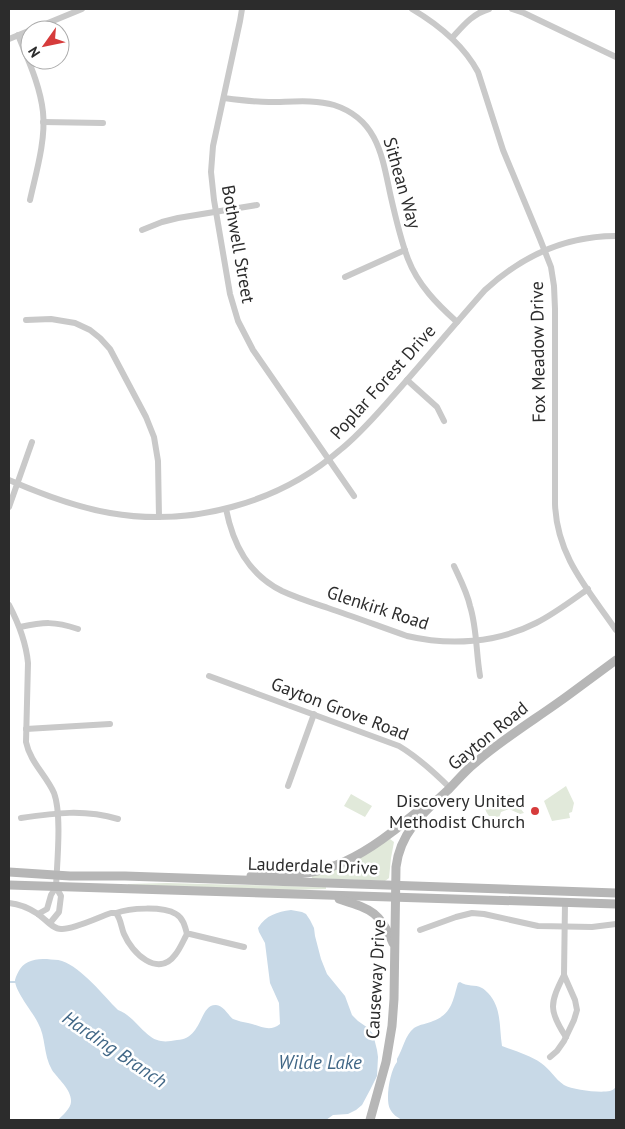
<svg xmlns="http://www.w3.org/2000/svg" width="625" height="1129" font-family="'PT Sans',sans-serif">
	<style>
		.green { fill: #e1e9da }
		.water { fill: #c8d9e7 }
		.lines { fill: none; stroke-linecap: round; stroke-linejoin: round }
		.stream { stroke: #c8d9e7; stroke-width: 2 }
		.street { stroke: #c9c9c9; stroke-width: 6 }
		.secondary { stroke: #b6b6b6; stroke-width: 9 }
		.poi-dot { fill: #d63b3b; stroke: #fff; stroke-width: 2 }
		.labels { text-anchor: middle; stroke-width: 5; stroke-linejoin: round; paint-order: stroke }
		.street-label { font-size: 18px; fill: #2c2c2c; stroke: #fff }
		.poi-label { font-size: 18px; fill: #2c2c2c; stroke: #fff; text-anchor: end }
		.water-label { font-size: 19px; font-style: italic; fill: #416786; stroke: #fff }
	</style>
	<rect width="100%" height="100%" fill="#fff"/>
	<!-- green -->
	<g class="green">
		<polygon points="566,786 574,803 572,812 569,813 570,818 552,821 544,801"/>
		<polygon points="351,794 372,806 365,817 344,806"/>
		<path d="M 510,795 L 524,813 L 520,814 L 509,809 L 501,812 L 499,818 L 495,816 L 489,816 C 476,800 500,798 510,795 Z"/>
		<polygon points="390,839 394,842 391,858 389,878 385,881 312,878 312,876"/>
		<polygon points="167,883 326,887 326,889 284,890 128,886 128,884"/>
	</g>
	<!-- water -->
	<g class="water">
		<path d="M 291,910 L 302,912 L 306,914 L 310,920 L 314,928 L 315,936 L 321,959 L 327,974 L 345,996 L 352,1015 L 358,1021 L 368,1028 L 373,1034 L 377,1050 L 378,1057 L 377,1076 L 370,1090 L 362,1105 L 356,1110 L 348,1114 L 333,1115 L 326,1120 L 58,1120 C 62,1116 71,1108 71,1102 C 72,1090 58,1079 52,1070 C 43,1054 46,1037 38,1023 C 33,1012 15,992 15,980 C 16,976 18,972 20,969 C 26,960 36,959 47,959 C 52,960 57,959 62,961 C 82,968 103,995 118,1010 C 135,1016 145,1039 161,1041 C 166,1042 171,1041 177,1040 C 203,1039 199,1004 216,1005 C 223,1005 228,1015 233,1019 C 238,1021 243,1022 248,1023 C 259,1025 269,1033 280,1024 L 279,1003 L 270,983 L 265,943 L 259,932 L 258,928 C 266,915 277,912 291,910 Z"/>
		<path d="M 460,982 C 467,987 475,984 482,988 C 484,989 487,992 488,993 C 502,1008 499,1027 502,1046 C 515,1051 530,1055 541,1063 C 550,1069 555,1079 564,1085 C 573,1090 599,1093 610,1091 C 613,1090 614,1089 616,1087 L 616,1120 L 402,1120 C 397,1117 393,1115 390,1109 C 385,1100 390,1070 397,1062 L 397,1059 C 403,1049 405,1035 414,1028 C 420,1024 427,1024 433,1021 C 452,1014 453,1000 458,983 Z"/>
	</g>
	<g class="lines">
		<!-- stream -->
		<polyline class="stream" points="9,982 16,982"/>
		<!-- street -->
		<g class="street">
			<polyline points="242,9 240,21 213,146 211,172 214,200 230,294 238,321 253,350 354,496"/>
			<path d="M 412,9 C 439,25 463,44 478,72 L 503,150 L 540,239 L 551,267 L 554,286 L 555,309 L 555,504 C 557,557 588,589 616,630"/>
			<polyline points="512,9 524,13 616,57"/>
			<path d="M 18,35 C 28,60 40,85 43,112 C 46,140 36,173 30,200"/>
			<path d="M 452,38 C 463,26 472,14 489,9"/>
			<polyline points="9,39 82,9"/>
			<path d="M 224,98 C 239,100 254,102 269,102 C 290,102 314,99 334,105 C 377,119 382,155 390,193 C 395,215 400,238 408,259 C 418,285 437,304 457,322"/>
			<polyline points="43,122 103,123"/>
			<polyline points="142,230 162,222 178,218 257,205"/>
			<polyline points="345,277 405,250"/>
			<polyline points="26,320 51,319 75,323 90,330 100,338 110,349 146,417 154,437 158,461 159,517"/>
			<polyline points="407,380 437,407 444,421"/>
			<path d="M 9,480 C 41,494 75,507 110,513 C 190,527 278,504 340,450 C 360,434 376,415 393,396 C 424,361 454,325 485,290 C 522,256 566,236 616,236"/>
			<polyline points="9,507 32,442"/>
			<path d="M 226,509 C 233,544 248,574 282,591 C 297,598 313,603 328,608 C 355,617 381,627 407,636 C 450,646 497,643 536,623 C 554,614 571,601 588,589"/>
			<path d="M 454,566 C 460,579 467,592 470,606 C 477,628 476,653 480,676"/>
			<path d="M 9,605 C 19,624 26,642 28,663 L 26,742 C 30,762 46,775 54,793 C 62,814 57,863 56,887 L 51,895 L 47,909 L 38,914"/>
			<path d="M 20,627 C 44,622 54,621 78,629"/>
			<path d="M 209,676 L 399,746 C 419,758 434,772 450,788"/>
			<polyline points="26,729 110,724"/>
			<polyline points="288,786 314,714"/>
			<path d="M 21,818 C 55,813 84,809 118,819"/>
			<path d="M 9,903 C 20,904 29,908 38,914 C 45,919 53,929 61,929 C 73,930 99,917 111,913 L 116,913 C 121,919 121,927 124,934 C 132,953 158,978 175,955 C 180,949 183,941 187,934 L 190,934 L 244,947"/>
			<path d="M 116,913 C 129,908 163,906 176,914 C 183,918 185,926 187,934"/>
			<polyline points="50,923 59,912 61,896 56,887"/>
			<polyline points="420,930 456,917 472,913 484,914 538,926 592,927 616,924"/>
			<path d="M 564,975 C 550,1003 548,1010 566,1037"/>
			<polyline points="550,1057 557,1051 564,1041 574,1020 577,1010 575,1000 564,975 565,903"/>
		</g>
		<!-- secondary -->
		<g class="secondary">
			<polyline points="9,872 70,876 125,876 616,893"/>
			<path d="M 251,876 C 273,874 295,876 317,871 C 344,865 370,849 392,832 C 404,823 415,812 428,804"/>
			<polyline points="9,885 616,904"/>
			<path d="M 339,899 C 370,909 380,911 393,943"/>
			<path d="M 370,1120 L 386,1062 L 392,1026 L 394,999 L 396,867 C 400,832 424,812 448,790 C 457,781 465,771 475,763 C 505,737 539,717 570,694 C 586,682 601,671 616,660"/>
		</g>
	</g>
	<!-- markers -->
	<circle class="poi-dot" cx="535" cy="811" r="5"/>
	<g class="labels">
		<!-- street labels -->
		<g class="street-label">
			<text transform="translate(402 183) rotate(74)" y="6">Sithean Way</text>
			<text transform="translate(238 244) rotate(80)" y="6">Bothwell Street</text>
			<text transform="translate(538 352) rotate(-91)" y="6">Fox Meadow Drive</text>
			<text transform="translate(383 382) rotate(-48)" y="6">Poplar Forest Drive</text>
			<text transform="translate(378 608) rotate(18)" y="6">Glenkirk Road</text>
			<text transform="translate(340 709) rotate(21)" y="6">Gayton Grove Road</text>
			<text transform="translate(488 736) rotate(-39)" y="6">Gayton Road</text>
			<text transform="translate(313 866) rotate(2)" y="6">Lauderdale Drive</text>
			<text transform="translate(376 979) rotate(-87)" y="6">Causeway Drive</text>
		</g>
		<!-- poi labels -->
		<g class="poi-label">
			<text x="525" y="807">Discovery United<tspan x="525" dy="21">Methodist Church</tspan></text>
		</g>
		<!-- water labels -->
		<g class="water-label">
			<text transform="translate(115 1049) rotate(34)" y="7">Harding Branch</text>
			<text x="320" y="1069">Wilde Lake</text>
		</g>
	</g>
	<!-- border -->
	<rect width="625" height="1129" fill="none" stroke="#2c2c2c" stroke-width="20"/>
	<!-- north arrow -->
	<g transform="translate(45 45) rotate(237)"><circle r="24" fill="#ffffff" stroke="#ababab"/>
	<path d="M0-4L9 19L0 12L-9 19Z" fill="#d63b3b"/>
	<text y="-8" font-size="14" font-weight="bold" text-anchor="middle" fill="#2c2c2c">N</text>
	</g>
</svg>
